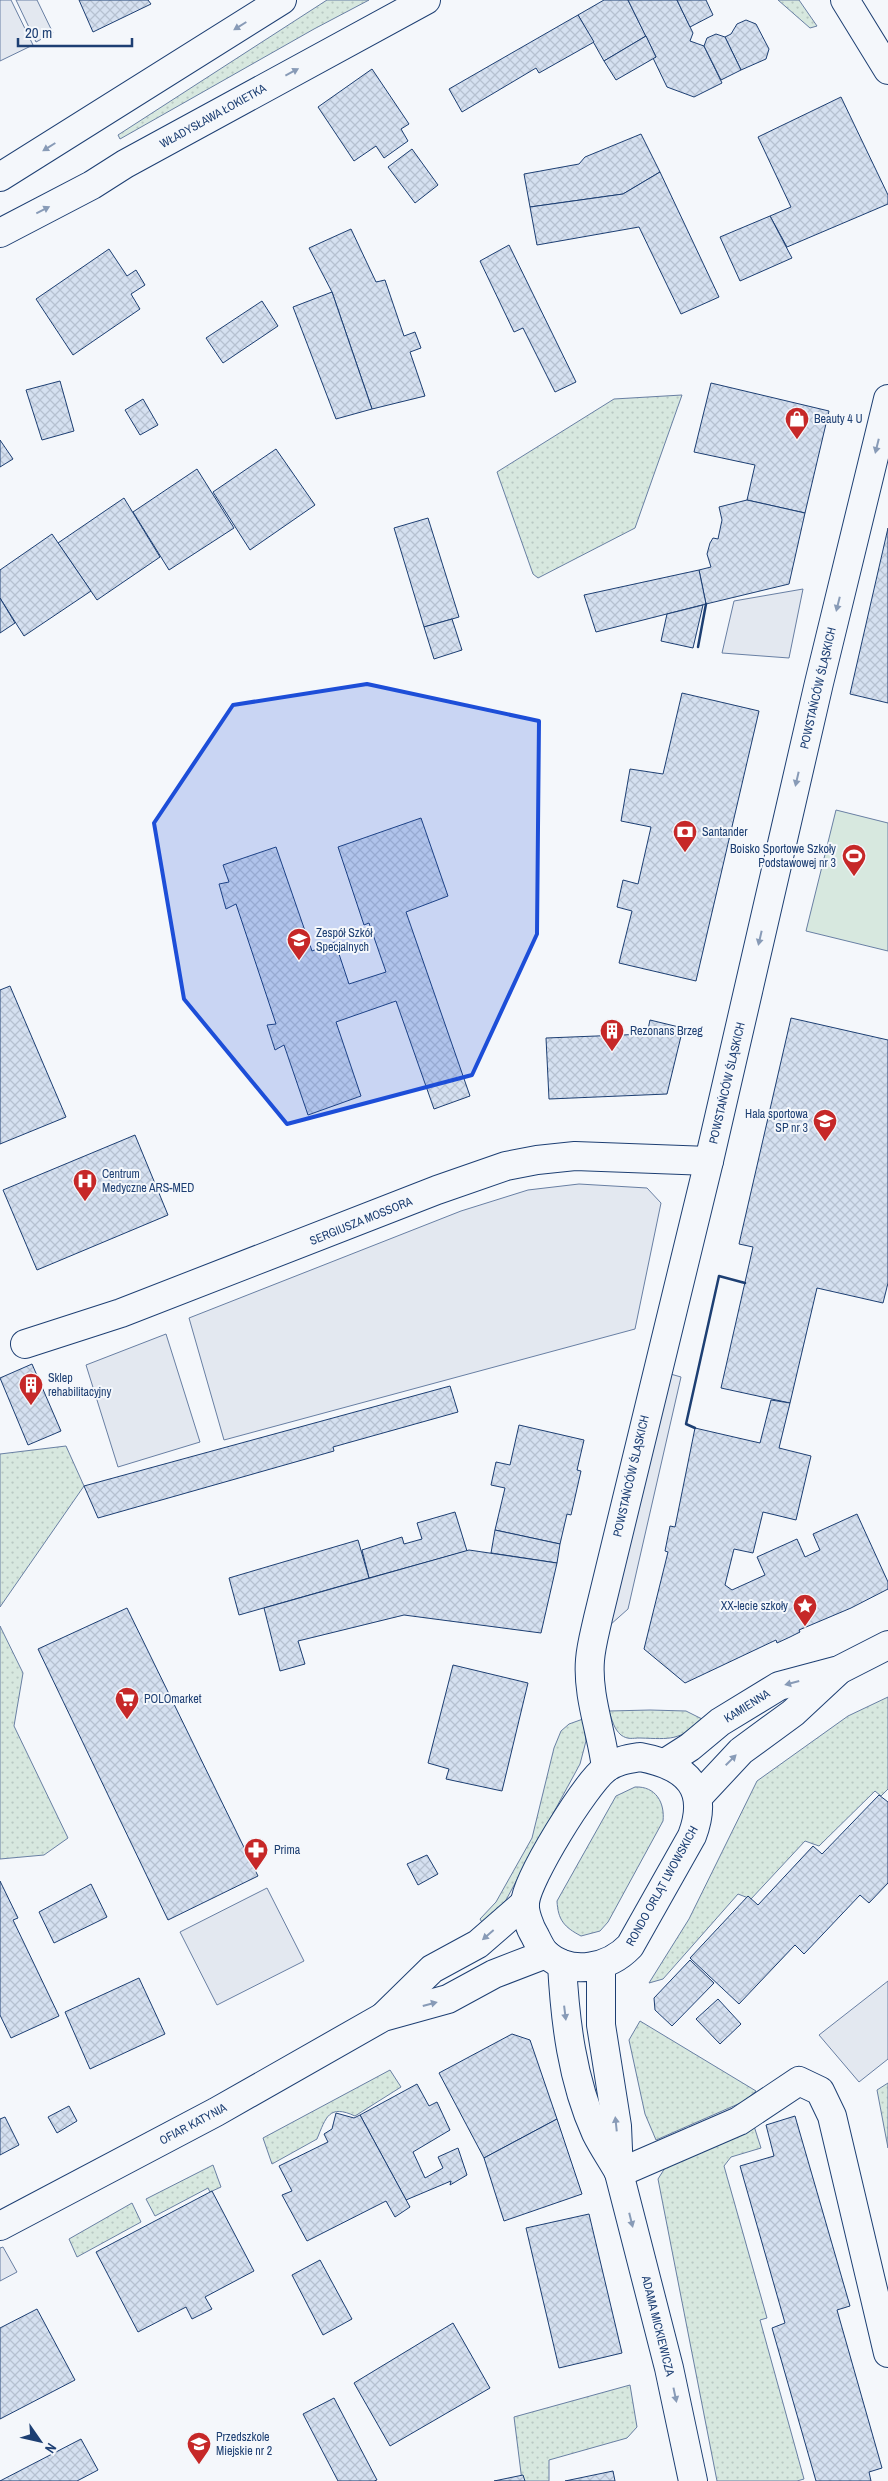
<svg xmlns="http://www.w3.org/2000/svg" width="888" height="2481" font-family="'Archivo Narrow',sans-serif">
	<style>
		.grass { fill: url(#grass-dots); stroke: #687fa3 }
		.garden { fill: #d7e8df; stroke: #687fa3 }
		.parking { fill: #e3e8f0; stroke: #687fa3 }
		.building { fill: url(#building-cross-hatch); stroke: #1d3f73 }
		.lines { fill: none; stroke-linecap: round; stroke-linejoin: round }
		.minor-casing { stroke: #1d3f73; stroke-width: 30 }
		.secondary-casing { stroke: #1d3f73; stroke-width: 30 }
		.minor { stroke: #f4f7fb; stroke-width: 28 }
		.secondary { stroke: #f4f7fb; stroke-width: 28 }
		.wall { stroke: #1d3f73; stroke-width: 2.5 }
		.oneway { fill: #889bb7 }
		.marked { fill: #1d4ed8; fill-opacity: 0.2; stroke: #1d4ed8; stroke-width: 4; stroke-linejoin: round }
		.labels { text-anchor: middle; stroke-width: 4; stroke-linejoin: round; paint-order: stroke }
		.street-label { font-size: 12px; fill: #1d3f73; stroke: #f4f7fb }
		.poi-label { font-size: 12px; fill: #1d3f73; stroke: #f4f7fb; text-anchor: start }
	</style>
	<defs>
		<pattern id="grass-dots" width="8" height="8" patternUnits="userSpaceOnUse" patternTransform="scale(1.25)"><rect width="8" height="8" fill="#d7e8df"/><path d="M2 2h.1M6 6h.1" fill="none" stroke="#b8c8c3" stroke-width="1.8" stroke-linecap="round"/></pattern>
		<pattern id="building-cross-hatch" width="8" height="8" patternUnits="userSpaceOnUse" patternTransform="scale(1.25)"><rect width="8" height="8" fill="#d5e0f0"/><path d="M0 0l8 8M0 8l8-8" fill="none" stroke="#b6c1d1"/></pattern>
	</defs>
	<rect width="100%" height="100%" fill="#f4f7fb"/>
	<!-- grass -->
	<g class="grass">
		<polygon points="327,0 369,0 314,29 120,139 118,135"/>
		<polygon points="778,0 799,0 817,26 810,28"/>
		<polygon points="682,395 635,528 538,578 533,574 497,472 614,399"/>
		<polygon points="66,1446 84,1486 0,1607 0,1454"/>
		<polygon points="0,1626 23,1673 14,1726 68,1838 44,1855 0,1859"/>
		<polygon points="888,1697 888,1789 881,1796 875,1791 819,1846 805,1841 751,1899 738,1894 663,1979 649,1983 689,1919 757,1781 848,1716"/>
		<path d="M 650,1710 L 686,1711 L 704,1720 C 677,1741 672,1739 640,1738 C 632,1738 628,1740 621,1735 C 614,1729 612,1720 609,1711 Z"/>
		<polygon points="583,1719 586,1741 580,1764 506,1900 483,1924 480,1919 496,1902 532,1838 554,1748 561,1731 569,1724"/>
		<path d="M 635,1787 C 656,1786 665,1803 663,1821 L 608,1922 L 600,1931 L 581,1936 C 564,1927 558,1920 557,1901 L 616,1796 Z"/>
		<polygon points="640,2021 756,2091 745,2101 656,2140 645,2114 629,2040"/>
		<path d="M 390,2070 L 401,2087 L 355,2116 C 329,2104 326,2117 317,2139 L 272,2164 L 263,2138 Z"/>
		<polygon points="888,2083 888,2148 877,2090"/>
		<polygon points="754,2126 761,2148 731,2157 724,2166 767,2318 760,2320 804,2479 797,2481 717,2481 658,2179 668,2163"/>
		<polygon points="213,2165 221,2187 210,2192 208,2188 155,2216 146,2199"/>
		<polygon points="132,2203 141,2222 77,2257 69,2239"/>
		<polygon points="630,2385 637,2427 627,2438 549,2460 549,2481 522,2481 514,2417"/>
	</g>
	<!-- garden -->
	<polygon class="garden" points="836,810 888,823 888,951 806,931"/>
	<!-- parking -->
	<g class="parking">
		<polygon points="0,0 11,0 33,45 0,61"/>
		<polygon points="16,0 37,0 53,33 36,42"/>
		<polygon points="803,589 789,658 722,653 734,601"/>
		<polygon points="579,1184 647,1188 661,1203 635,1329 224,1440 189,1318 461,1211 528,1190"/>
		<polygon points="166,1334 200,1442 118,1467 86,1365"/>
		<polygon points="667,1373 681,1377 628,1609 610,1625"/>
		<polygon points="267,1888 304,1961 217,2005 180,1932"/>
		<polygon points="888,1981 888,2059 859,2082 819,2035"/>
		<polygon points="3,2247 17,2272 0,2281 0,2248"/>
	</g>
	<!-- building -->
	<g class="building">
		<polygon points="79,0 148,0 151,4 93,32"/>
		<polygon points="604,0 628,0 646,36 604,61 578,15"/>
		<polygon points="628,0 677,0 693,33 690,41 704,46 722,83 694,97 667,87 653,58 656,57"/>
		<polygon points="677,0 706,0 713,15 690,27"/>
		<polygon points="578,15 594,42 539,73 536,68 462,112 449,89"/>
		<polygon points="746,20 756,24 769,49 766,59 741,70 725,37 731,34 737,24"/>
		<polygon points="716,34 725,37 741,70 721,80 704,46 707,38"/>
		<polygon points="646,36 656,57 616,80 604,61"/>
		<polygon points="372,69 409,124 401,129 408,141 384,158 376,146 354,161 318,107"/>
		<polygon points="841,97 888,195 888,204 787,247 770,216 791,207 758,137"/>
		<polygon points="641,134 660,172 623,194 530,207 524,174 579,164 585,157"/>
		<polygon points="412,149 438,185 415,203 388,167"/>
		<polygon points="660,172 719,297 681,314 639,227 537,245 530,207 623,194"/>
		<polygon points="770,216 792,258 740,281 720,237"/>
		<polygon points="351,229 376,282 385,280 404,336 415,332 421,348 410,352 425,396 372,409 332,292 309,248"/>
		<polygon points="509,245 576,382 555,392 523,328 514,332 480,261"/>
		<polygon points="109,249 127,276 136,270 145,285 131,294 140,309 73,355 36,299"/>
		<polygon points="332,292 372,409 336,419 293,307"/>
		<polygon points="262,301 278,326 223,363 206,338"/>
		<polygon points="60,381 74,431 42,440 26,390"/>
		<polygon points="711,383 829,411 805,513 747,500 755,465 694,452"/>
		<polygon points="143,399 158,425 140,435 125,410"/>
		<polygon points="0,440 13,459 0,467"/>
		<polygon points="276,449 315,505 250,550 213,492"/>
		<polygon points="197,469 234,528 169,570 133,512"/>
		<polygon points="124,498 160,557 97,600 58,543"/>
		<polygon points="747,500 805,513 789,584 706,604 699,570 711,567 707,554 710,543 713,538 718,539 722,520 719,507"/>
		<polygon points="428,518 459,617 424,627 394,528"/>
		<polygon points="888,528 888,703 850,694"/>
		<polygon points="52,534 91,591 24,636 0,598 0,570"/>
		<polygon points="699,570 706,604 596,632 584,595"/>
		<polygon points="0,598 15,623 0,633"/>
		<polygon points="703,605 693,648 661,641 667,614"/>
		<polygon points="452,619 462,650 434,659 424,627"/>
		<polygon points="682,693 759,711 696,981 619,963 632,911 617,907 623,880 638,884 651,827 621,821 630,769 663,774"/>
		<polygon points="421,818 448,896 406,912 470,1096 434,1109 396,1001 336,1022 361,1096 308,1115 284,1045 275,1050 267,1025 276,1024 236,904 226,909 219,884 229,882 223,865 276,847 312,951 335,942 349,984 386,972 369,923 364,925 338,847"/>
		<polygon points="10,986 66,1117 0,1144 0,990"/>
		<polygon points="791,1018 888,1040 888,1283 883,1303 817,1288 790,1403 721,1388 753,1247 739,1244"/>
		<polygon points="650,1020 683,1028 667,1094 549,1099 546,1038 647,1034"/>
		<polygon points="135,1135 168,1215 37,1270 3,1190"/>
		<polygon points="32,1364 61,1431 28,1445 0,1378"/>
		<polygon points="450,1386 458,1412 333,1447 334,1451 98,1518 84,1486"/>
		<polygon points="771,1400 790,1403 779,1448 811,1456 796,1520 763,1512 753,1553 734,1549 725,1585 732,1590 765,1575 757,1557 797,1539 805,1557 820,1550 813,1534 857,1514 888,1582 888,1589 851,1608 799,1630 800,1632 790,1637 777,1643 776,1640 685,1683 644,1649 668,1552 665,1551 670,1526 675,1527 695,1428 760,1443"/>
		<polygon points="519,1425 584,1440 577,1470 581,1471 571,1515 567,1514 560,1544 495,1530 505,1488 491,1485 496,1462 510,1465"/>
		<polygon points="455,1512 467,1551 369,1578 362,1550 402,1537 404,1544 422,1539 417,1523"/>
		<polygon points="495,1530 560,1544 557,1563 491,1553"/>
		<polygon points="358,1540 369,1578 239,1615 229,1578"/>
		<polygon points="469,1550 557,1563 541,1633 404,1615 298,1641 305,1664 280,1671 264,1608"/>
		<polygon points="127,1608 258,1876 168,1920 38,1649"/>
		<polygon points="453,1665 528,1683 502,1791 446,1779 449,1769 428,1763"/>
		<polygon points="879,1795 888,1802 888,1883 869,1903 860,1895 804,1954 795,1945 739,2004 690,1958 748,1896 758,1905 813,1846 822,1854"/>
		<polygon points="427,1855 438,1874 418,1885 407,1864"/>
		<polygon points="0,1881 18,1918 13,1920 59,2016 11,2038 0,2015"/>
		<polygon points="91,1884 107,1917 54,1943 39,1912"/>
		<polygon points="690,1960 714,1983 672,2026 655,2010 654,1998"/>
		<polygon points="139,1978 165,2034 90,2069 65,2012"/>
		<polygon points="718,1999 741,2024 720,2044 696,2019"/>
		<polygon points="512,2034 530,2040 557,2119 484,2158 439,2073"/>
		<polygon points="417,2084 429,2106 437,2102 450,2130 413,2152 425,2178 443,2168 438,2157 458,2148 467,2175 450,2185 451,2181 406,2200 360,2115"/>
		<polygon points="69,2106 77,2121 57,2133 48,2117"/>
		<polygon points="336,2113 354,2118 360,2115 410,2207 395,2217 386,2201 307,2241 282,2195 292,2191 279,2166 328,2142 324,2134 332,2129"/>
		<polygon points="795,2116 850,2306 837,2310 882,2468 869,2472 871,2481 816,2481 772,2328 785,2323 740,2166 774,2156 766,2125"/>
		<polygon points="5,2117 19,2145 0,2155 0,2119"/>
		<polygon points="557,2119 582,2194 504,2221 484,2158"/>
		<polygon points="212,2191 254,2271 205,2297 212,2309 192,2319 186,2307 138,2332 96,2252"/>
		<polygon points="589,2214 622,2353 559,2368 526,2228"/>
		<polygon points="320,2260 352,2319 323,2335 292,2275"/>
		<polygon points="37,2309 75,2380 0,2419 0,2328"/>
		<polygon points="453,2323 490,2388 390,2446 354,2383"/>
		<polygon points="334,2398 377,2480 374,2481 338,2481 303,2414"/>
		<polygon points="81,2439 98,2470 77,2481 0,2481"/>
		<polygon points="613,2471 615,2481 565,2481"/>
		<polygon points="523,2475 525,2481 494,2481"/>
	</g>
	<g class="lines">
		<defs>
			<g id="minor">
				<polyline points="25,1344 121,1313 437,1190 506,1166 537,1160 575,1156 709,1161"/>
				<path d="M 640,1757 C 687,1766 710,1788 692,1836 L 630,1946 C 609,1968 572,1976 547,1955 C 542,1951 538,1942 535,1936 C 530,1928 524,1912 525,1903 C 527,1878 585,1785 605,1769 C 615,1761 628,1759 640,1757 Z"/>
				<polyline points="665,1763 690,1747 720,1722 779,1686 839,1670 888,1645"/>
				<path d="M 606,1768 C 602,1733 587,1696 590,1660 C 591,1646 595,1632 598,1618 L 709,1161 L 819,683 L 888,399"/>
				<polyline points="699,1796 741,1751 793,1713 837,1672"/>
				<path d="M 562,1964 C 565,2021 572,2080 596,2133 C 602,2145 610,2157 617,2169"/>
				<polyline points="601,1965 601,2025 617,2126 619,2173 669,2368 693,2481"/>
				<polyline points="384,2016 432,1969 478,1944 525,1903"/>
				<polyline points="619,2173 739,2121 799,2081 820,2091 832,2116 888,2353"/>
				<polyline points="0,2226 216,2112 383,2017 448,1999 494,1974 546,1954"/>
			</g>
			<g id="secondary">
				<polyline points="845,0 888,70"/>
				<polyline points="0,177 282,0"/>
				<polyline points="0,233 92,185 125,164 426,0"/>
			</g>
		</defs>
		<!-- minor casing -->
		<use href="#minor" class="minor-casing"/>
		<!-- secondary casing -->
		<use href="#secondary" class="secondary-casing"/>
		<!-- minor -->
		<use href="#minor" class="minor"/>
		<!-- secondary -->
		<use href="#secondary" class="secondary"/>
		<!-- wall -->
		<g class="wall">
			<polyline points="698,647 706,604"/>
			<polyline points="695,1428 686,1424 719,1276 745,1283"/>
		</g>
	</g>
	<!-- one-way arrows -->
	<defs><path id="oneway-solid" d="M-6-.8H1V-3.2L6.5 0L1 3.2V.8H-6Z" transform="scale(1.25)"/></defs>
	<g class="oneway">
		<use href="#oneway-solid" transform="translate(240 26) rotate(148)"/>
		<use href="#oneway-solid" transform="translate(292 72) rotate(-28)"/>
		<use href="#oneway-solid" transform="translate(49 147) rotate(148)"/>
		<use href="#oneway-solid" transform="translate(43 210) rotate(-27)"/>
		<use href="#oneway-solid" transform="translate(877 446) rotate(104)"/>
		<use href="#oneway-solid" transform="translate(838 604) rotate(104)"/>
		<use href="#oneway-solid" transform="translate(797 779) rotate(103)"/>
		<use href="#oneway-solid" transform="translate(760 938) rotate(103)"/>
		<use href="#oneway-solid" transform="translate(792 1683) rotate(165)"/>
		<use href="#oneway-solid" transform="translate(731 1760) rotate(-45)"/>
		<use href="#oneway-solid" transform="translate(488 1935) rotate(139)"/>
		<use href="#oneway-solid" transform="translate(430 2004) rotate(-15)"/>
		<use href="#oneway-solid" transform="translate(565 2013) rotate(83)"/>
		<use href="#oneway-solid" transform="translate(616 2124) rotate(-96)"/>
		<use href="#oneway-solid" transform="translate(631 2220) rotate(76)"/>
		<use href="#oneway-solid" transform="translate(675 2395) rotate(78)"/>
	</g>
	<!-- marked area -->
	<path class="marked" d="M 367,684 L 539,721 L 537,934 L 472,1075 L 287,1124 L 184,999 L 154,823 L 233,705 Z"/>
	<!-- icons -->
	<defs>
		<symbol id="shop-pin" viewBox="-11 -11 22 30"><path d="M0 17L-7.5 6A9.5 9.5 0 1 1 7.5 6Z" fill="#c62828" stroke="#f4f7fb"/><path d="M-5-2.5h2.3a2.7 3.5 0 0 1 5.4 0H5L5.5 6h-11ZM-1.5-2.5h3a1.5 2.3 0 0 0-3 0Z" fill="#fff"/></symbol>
		<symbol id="bank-pin" viewBox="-11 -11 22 30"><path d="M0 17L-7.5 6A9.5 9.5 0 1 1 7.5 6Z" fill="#c62828" stroke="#f4f7fb"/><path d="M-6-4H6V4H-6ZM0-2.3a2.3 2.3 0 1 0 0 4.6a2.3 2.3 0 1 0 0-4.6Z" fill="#fff"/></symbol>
		<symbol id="stadium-pin" viewBox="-11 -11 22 30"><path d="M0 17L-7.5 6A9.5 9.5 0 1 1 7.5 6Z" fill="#c62828" stroke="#f4f7fb"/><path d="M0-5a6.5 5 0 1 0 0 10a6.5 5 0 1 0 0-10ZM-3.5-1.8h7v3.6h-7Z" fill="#fff"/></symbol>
		<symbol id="school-pin" viewBox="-11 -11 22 30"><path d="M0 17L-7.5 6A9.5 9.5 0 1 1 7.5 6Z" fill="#c62828" stroke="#f4f7fb"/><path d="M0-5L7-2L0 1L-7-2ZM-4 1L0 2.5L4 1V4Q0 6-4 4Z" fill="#fff"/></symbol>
		<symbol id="building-pin" viewBox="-11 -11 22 30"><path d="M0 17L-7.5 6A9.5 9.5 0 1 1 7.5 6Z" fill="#c62828" stroke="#f4f7fb"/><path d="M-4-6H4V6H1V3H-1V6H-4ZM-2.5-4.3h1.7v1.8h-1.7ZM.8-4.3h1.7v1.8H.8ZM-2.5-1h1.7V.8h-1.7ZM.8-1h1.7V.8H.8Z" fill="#fff"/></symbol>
		<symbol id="hospital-pin" viewBox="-11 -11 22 30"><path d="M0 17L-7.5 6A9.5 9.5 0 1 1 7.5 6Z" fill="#c62828" stroke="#f4f7fb"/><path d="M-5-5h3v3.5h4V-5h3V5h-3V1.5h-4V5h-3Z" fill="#fff"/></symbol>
		<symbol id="sight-pin" viewBox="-11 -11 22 30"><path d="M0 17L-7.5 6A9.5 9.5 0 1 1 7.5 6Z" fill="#c62828" stroke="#f4f7fb"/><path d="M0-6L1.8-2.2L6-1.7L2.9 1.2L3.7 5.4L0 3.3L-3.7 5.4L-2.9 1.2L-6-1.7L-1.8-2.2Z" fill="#fff"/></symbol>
		<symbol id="supermarket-pin" viewBox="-11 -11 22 30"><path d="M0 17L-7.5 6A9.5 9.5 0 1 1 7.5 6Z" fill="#c62828" stroke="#f4f7fb"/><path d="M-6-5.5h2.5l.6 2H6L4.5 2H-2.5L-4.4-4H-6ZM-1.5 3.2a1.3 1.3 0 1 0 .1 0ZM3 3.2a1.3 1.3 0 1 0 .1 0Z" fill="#fff"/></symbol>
		<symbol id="pharmacy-pin" viewBox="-11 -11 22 30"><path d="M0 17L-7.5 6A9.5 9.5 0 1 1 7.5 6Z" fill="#c62828" stroke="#f4f7fb"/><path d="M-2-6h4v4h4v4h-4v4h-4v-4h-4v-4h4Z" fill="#fff"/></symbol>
	</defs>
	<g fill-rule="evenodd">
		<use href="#shop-pin" x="783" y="405" width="28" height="38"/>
		<use href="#bank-pin" x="671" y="818" width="28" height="38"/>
		<use href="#stadium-pin" x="840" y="842" width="28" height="38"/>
		<use href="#school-pin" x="285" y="926" width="28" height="38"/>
		<use href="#building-pin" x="598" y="1017" width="28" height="38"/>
		<use href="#school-pin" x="811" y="1107" width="28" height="38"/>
		<use href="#hospital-pin" x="71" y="1167" width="28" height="38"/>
		<use href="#building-pin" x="17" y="1371" width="28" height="38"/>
		<use href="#sight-pin" x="791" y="1592" width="28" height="38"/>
		<use href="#supermarket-pin" x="113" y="1685" width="28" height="38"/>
		<use href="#pharmacy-pin" x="242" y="1836" width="28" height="38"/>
		<use href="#school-pin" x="185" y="2430" width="28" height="38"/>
	</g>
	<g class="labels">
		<!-- street labels -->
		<g class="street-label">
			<text transform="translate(213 116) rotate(-29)" y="4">WŁADYSŁAWA ŁOKIETKA</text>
			<text transform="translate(818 688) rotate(-77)" y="4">POWSTAŃCÓW ŚLĄSKICH</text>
			<text transform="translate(727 1083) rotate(-77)" y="4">POWSTAŃCÓW ŚLĄSKICH</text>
			<text transform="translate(361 1221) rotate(-22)" y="4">SERGIUSZA MOSSORA</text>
			<text transform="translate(631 1476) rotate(-77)" y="4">POWSTAŃCÓW ŚLĄSKICH</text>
			<text transform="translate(747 1706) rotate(-32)" y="4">KAMIENNA</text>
			<text transform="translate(662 1886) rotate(-61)" y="4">RONDO ORLĄT LWOWSKICH</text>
			<text transform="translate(193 2124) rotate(-28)" y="4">OFIAR KATYNIA</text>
			<text transform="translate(658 2326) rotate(76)" y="4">ADAMA MICKIEWICZA</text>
		</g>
		<!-- poi labels -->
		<g class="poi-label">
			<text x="814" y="423">Beauty 4 U</text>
			<text x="702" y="836">Santander</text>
			<text x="836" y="853" text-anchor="end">Boisko Sportowe Szkoły<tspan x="836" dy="14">Podstawowej nr 3</tspan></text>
			<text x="316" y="937">Zespół Szkół<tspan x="316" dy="14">Specjalnych</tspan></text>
			<text x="630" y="1035">Rezonans Brzeg</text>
			<text x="808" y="1118" text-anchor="end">Hala sportowa<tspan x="808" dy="14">SP nr 3</tspan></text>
			<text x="102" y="1178">Centrum<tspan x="102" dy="14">Medyczne ARS-MED</tspan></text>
			<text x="48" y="1382">Sklep<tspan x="48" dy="14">rehabilitacyjny</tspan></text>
			<text x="788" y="1610" text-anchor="end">XX-lecie szkoły</text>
			<text x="144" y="1703">POLOmarket</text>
			<text x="274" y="1854">Prima</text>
			<text x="216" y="2441">Przedszkole<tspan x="216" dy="14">Miejskie nr 2</tspan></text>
		</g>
	</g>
	<!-- north arrow -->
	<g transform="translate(40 2441) rotate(124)" stroke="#f4f7fb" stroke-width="4" paint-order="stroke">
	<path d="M0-4L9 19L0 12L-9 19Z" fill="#1d3f73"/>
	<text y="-8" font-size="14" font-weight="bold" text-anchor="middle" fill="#1d3f73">N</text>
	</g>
	<!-- scale -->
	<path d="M18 38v8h114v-8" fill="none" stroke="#1d3f73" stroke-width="2.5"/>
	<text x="25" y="38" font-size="15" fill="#1d3f73" stroke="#f4f7fb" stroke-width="4" paint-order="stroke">20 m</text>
</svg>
